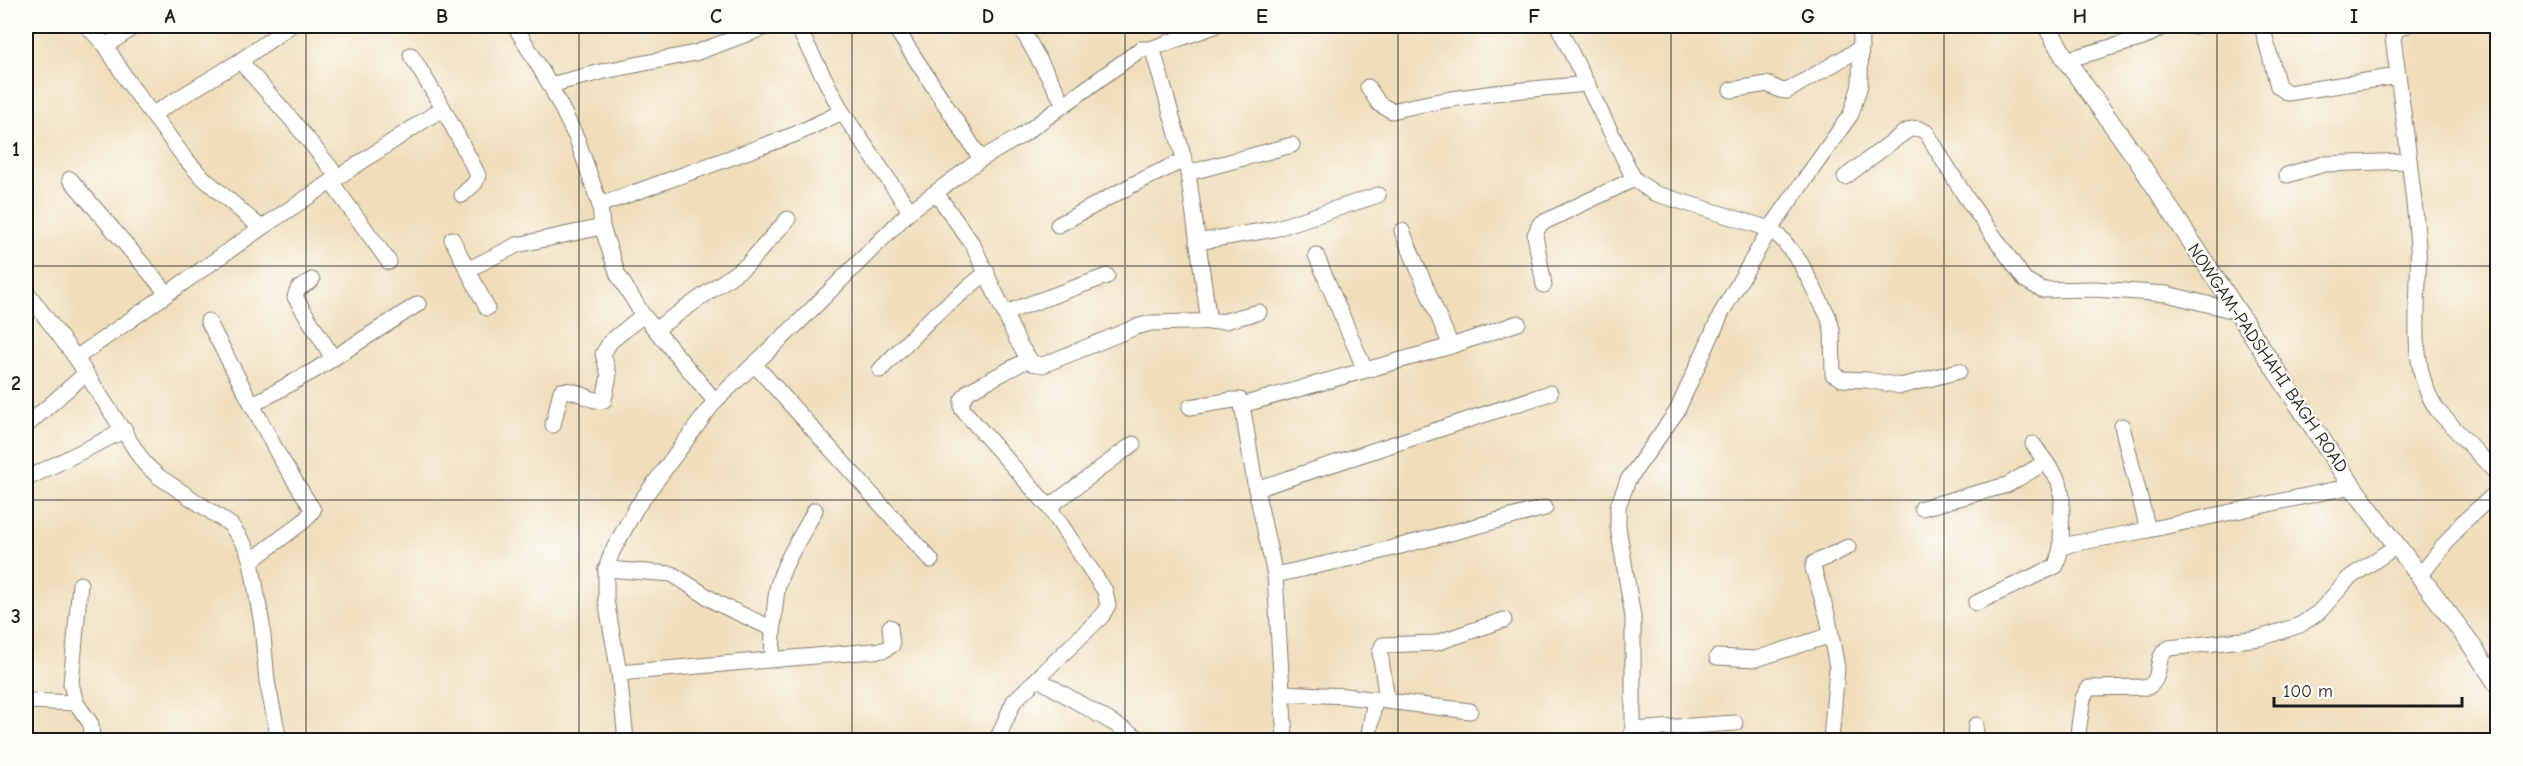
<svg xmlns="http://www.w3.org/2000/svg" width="2523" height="766" font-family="'Comic Neue',sans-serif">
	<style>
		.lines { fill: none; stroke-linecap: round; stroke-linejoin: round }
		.minor-casing { stroke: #867c6c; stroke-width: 17 }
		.major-casing { stroke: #867c6c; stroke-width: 20 }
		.minor { stroke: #fff; stroke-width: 15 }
		.major { stroke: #fff; stroke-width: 18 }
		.grid { fill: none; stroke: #1c1c1c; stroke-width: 1.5; stroke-opacity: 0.55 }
		.labels { text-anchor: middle; stroke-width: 4.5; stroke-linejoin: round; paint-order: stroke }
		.street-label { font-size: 18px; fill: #1c1c1c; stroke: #fdfcf7 }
		.neatline { fill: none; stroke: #1c1c1c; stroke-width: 2 }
		.grid-label { font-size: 20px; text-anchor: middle; font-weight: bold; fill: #1c1c1c }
	</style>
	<rect width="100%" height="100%" fill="#fdfcf7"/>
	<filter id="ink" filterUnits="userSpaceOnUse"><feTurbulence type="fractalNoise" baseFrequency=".0167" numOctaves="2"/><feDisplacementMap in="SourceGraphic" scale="12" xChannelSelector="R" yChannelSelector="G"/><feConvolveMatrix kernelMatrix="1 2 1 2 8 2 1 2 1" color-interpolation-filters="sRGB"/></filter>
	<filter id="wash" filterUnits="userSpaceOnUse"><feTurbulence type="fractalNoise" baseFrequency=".008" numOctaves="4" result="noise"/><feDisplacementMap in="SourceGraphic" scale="24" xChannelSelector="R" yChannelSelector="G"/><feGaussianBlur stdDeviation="1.35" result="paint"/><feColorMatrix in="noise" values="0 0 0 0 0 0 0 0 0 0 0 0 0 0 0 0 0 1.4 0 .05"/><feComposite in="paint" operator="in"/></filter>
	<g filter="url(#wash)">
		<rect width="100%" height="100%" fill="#f0ddbb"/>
	</g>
	<g filter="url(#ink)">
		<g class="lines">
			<defs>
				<g id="minor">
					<polyline points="87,26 106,46 128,82 184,157 200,175 261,228"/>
					<polyline points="515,26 550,85 577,139 600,205 602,227 618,275 643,315 715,401"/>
					<polyline points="797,26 842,112 910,211"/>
					<polyline points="894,26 981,159"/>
					<polyline points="1020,26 1064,104"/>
					<polyline points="1558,26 1634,179 1654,193 1770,229 1782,239 1800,262 1828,316 1832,329 1833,374 1842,379 1867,380 1901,386 1959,371"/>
					<polyline points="2187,26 2195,26"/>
					<polyline points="2262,26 2278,86 2288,93 2398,76"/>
					<path d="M 2406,26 L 2397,29 L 2393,38 C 2402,107 2413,177 2418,246 C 2421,300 2405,364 2438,411 L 2498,475"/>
					<polyline points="106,46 135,26"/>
					<polyline points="1150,49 1215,26"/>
					<polyline points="411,55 443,108 478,175 475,183 462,195"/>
					<polyline points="2066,60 2143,38 2165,26"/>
					<polyline points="240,61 292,120 338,177"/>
					<polyline points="550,85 605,71 695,53 769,26"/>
					<path d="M 1368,87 L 1379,104 L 1392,111 C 1456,95 1521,90 1588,84"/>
					<polyline points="1731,90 1767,84 1780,90 1787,91 1861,48"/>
					<polyline points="153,114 240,61 290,26"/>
					<polyline points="1188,173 1292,145"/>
					<polyline points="2287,175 2324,164 2408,161"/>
					<path d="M 1845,177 L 1905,132 C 1913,128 1917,127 1926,132 L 1965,196 L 2025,280 L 2043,290 L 2095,289 L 2167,294 L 2239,312"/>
					<polyline points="70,179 167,293"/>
					<polyline points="331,182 389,262"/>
					<polyline points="936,193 973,245 1019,344 1032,363 1043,365 1136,327 1151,323 1225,321 1259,312"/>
					<polyline points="600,205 796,134 842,112"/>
					<polyline points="1058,225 1132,185 1184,160"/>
					<polyline points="1402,231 1451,346"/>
					<polyline points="452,239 487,308"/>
					<polyline points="1197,242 1274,229 1378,195"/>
					<polyline points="1316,255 1365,370"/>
					<polyline points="469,269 517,245 602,227"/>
					<polyline points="312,280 298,289 295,297 333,358"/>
					<polyline points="1544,285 1535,235 1540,224 1634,179"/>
					<polyline points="26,291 76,358 144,463 158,476 231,525 246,547 251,561 262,625 267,681 279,740"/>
					<polyline points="1005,313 1107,276"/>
					<polyline points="208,321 278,454 313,510 304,521 251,561"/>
					<polyline points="656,329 747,265 788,219"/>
					<polyline points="76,358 261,228 443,108"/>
					<polyline points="754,364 931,560"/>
					<polyline points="880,370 930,319 987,272"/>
					<polyline points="252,405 315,370 418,304"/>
					<polyline points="1242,405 1451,346 1518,323"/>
					<polyline points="1190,407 1233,400 1240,400 1242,405 1256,489 1275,575 1285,740"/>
					<path d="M 553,425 L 561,391 C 577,387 591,404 604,400 L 609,375 L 603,354 L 610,342 L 643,315"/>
					<polyline points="26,426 86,373"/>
					<polyline points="2122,426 2148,530"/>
					<polyline points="2033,444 2059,481 2062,498 2061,548"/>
					<polyline points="26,479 125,430"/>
					<polyline points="1256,489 1550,393"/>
					<polyline points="1049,507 1133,444"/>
					<polyline points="1922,508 2007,485 2046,462"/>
					<polyline points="606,569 672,574 719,604 773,629"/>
					<polyline points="1275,575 1370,554 1545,508"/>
					<polyline points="2420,576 2461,524 2498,491"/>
					<polyline points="80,584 71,684 76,703 91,724 92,740"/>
					<polyline points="1976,603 2056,566 2061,548 2071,544 2148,530 2352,486"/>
					<polyline points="1717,657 1756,659 1831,635"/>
					<path d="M 772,659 C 773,635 773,609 778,585 C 785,559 803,534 815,510"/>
					<polyline points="619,673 884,650 892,645 890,627"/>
					<polyline points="1038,679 1142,740"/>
					<polyline points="1283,693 1345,696 1470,711"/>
					<polyline points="1387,700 1380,652 1383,645 1436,643 1504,620"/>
					<polyline points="26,701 76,703"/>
					<polyline points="1632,730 1735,723"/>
					<polyline points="626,740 619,673 606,600 606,569 612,552 636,508 715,401 799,322 910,211 981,159 1021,136 1141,49 1150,49 1154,54 1188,173 1209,322"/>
					<polyline points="997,740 1014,701 1102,616 1108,605 1105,591 1049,507 962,409 962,400 969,391 1029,359"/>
					<polyline points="1368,740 1375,699"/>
					<polyline points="1633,740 1633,617 1618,527 1618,506 1628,480 1677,411 1722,312 1770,229 1851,114 1860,85 1861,26"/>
					<polyline points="1831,740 1837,668 1828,618 1813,568 1814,563 1848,547"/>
					<polyline points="1975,740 1976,725"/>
					<path d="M 2077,740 L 2083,698 L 2089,688 L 2148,687 C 2164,678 2153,656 2169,648 L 2260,638 L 2300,625 L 2319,612 L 2349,578 L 2398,545"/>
				</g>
				<polyline id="major" points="2047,26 2066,60 2137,159 2352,486 2468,640 2498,685"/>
			</defs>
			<!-- minor casing -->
			<use href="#minor" class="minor-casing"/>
			<!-- major casing -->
			<use href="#major" class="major-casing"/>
			<!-- minor -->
			<use href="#minor" class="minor"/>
			<!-- major -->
			<use href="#major" class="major"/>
		</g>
	</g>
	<!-- grid -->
	<path class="grid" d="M 306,26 L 306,740M 579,26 L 579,740M 852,26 L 852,740M 1125,26 L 1125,740M 1398,26 L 1398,740M 1671,26 L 1671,740M 1944,26 L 1944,740M 2217,26 L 2217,740M 26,266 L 2498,266M 26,500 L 2498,500"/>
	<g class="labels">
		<!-- street labels -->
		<g class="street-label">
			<text transform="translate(2268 358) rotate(56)" y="6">NOWGAM-PADSHAHI BAGH ROAD</text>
		</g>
	</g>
	<!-- margin -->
	<rect width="2523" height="766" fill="none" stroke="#fdfcf7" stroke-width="66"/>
	<!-- scale -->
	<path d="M2274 697v9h188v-9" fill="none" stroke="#1c1c1c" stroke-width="3"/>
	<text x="2283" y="697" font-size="18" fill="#1c1c1c" stroke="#fdfcf7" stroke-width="4.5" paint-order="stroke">100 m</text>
	<rect x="33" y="33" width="2457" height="700" class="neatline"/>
	<g class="grid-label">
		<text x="170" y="23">A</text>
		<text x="442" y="23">B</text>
		<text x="716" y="23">C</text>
		<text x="988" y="23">D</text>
		<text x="1262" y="23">E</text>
		<text x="1534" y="23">F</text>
		<text x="1808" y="23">G</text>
		<text x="2080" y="23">H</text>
		<text x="2354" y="23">I</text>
		<text x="16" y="156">1</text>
		<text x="16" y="390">2</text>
		<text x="16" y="623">3</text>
	</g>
</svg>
